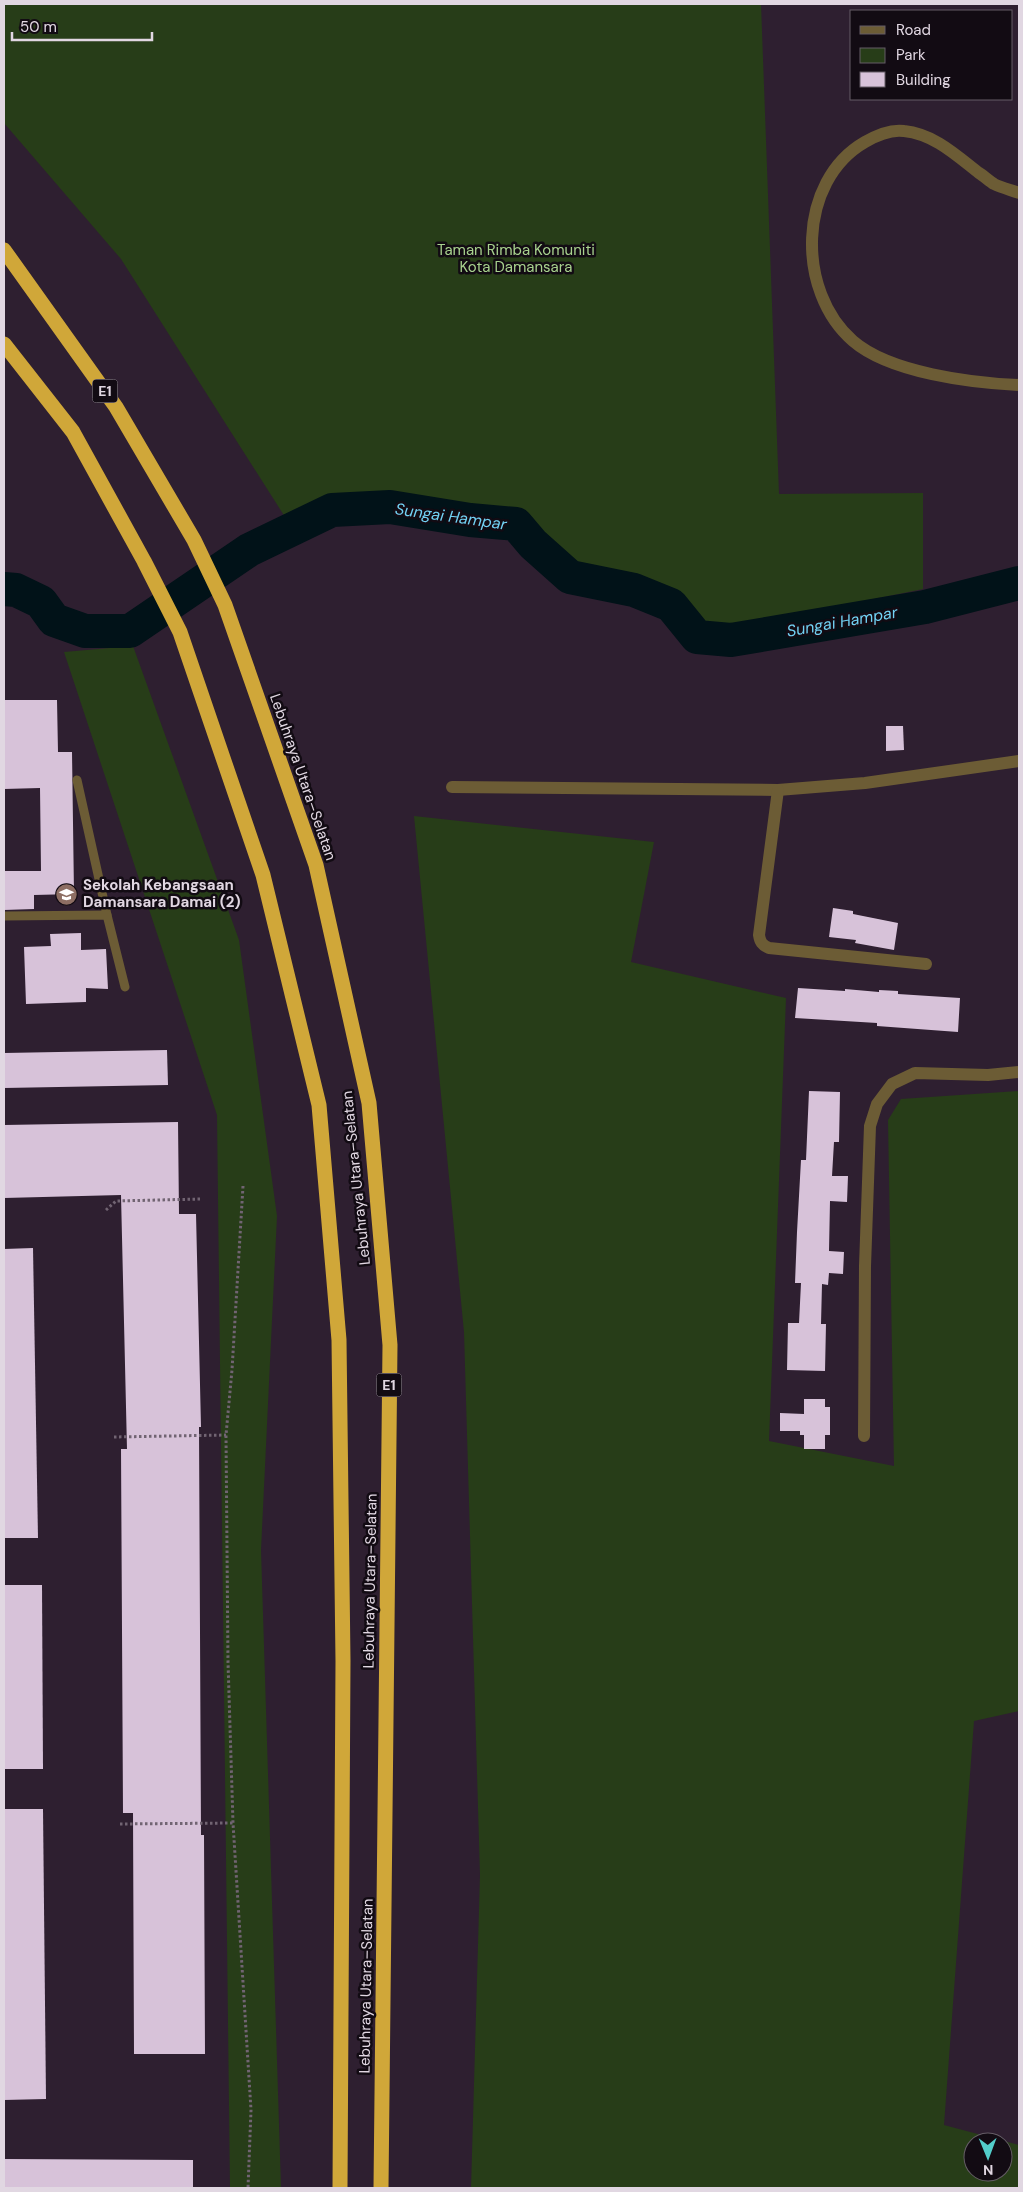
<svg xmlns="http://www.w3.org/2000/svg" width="1023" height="2192" font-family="'DM Sans',sans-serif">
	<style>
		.green { fill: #273d18; fill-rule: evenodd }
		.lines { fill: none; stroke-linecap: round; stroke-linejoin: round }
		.river { stroke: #011218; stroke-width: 34 }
		.building { fill: #d7c2d9 }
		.path { stroke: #716472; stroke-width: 3; stroke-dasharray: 2.5 2.5; stroke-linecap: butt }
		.lane { stroke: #6c5c35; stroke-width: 9 }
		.street { stroke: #6c5c35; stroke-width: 12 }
		.highway { stroke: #d0a739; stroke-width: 15 }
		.labels { text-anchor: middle; stroke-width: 5; stroke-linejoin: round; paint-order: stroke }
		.shield { fill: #120b13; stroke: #a39aa4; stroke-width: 1 }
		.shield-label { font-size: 14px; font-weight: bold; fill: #e1d7e2 }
		.park-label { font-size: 15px; fill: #a8d28e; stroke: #120b13 }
		.street-label { font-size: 15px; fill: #e1d7e2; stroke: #120b13 }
		.poi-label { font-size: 15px; font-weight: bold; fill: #e1d7e2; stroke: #120b13; text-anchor: start }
		.water-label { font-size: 16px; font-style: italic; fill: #72d2f4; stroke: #120b13 }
	</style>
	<rect width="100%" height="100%" fill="#2e1f30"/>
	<!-- green -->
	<g class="green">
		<polygon points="4,4 761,4 779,494 923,493 923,589 741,626 700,625 678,597 638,577 576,565 518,515 389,497 329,498 285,517 121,259 4,123"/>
		<polygon points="133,646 239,940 277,1216 261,1550 281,2188 230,2188 217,1115 64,652"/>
		<path d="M 414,816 L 654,842 L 631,962 L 786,998 L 769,1441 L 894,1466 L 888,1120 L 901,1099 L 1019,1091 L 1019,1711 L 974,1721 L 944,2125 L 1019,2145 L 1019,2188 L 471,2188 L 480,1875 L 464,1332 ZM 973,2142 L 1003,2142 L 1003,2172 L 973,2172 Z"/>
	</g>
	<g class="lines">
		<!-- river -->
		<polyline class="river" points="4,589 16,590 41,602 54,620 85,631 130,631 249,550 332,510 390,507 470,520 516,524 533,544 570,577 634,590 671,605 697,637 731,640 925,607 1019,583"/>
	</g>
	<!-- building -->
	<g class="building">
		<polygon points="4,700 57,700 58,752 72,752 74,894 34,895 34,909 4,910 4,871 41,871 40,788 4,789"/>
		<polygon points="886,726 903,726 904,750 886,751"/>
		<polygon points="833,908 853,911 853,914 898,923 894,950 855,943 856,940 829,937"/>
		<polygon points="81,933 81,950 106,949 108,989 86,988 86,1002 26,1004 24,947 51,946 50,934"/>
		<polygon points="798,988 845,991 845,989 879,992 879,990 898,991 898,994 960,998 958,1032 877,1026 877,1023 795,1018"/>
		<polygon points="167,1050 168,1085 4,1088 4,1053"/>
		<polygon points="809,1091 840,1092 839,1142 834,1142 832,1176 848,1176 847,1202 830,1201 829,1251 844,1252 843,1274 829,1273 828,1285 822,1284 821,1324 826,1324 825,1371 787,1370 788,1323 799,1323 801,1283 795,1283 797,1232 801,1160 806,1160"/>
		<polygon points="178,1122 179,1214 196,1214 201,1427 199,1427 201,1835 204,1835 205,2054 134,2054 133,1813 123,1813 121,1449 127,1449 121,1195 4,1198 4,1125"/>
		<polygon points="33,1248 38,1538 4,1538 4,1249"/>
		<polygon points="804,1399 825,1399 825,1407 830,1407 830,1435 825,1435 825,1449 804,1449 804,1435 800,1435 800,1431 780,1431 780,1413 804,1414"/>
		<polygon points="4,1585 42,1585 43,1769 4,1769"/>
		<polygon points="4,1809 43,1809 46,2099 4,2100"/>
		<polygon points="4,2159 193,2160 193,2188 4,2188"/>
	</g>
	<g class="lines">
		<!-- path -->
		<g class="path">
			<polyline points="243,1186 232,1370 226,1435 228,1662 233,1823 251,2110 248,2188"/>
			<polyline points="106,1210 116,1201 201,1199"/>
			<polyline points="114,1437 226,1435"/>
			<polyline points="120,1824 233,1823"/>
		</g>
		<!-- lane -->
		<g class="lane">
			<polyline points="77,780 107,915"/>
			<polyline points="4,916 107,915 125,987"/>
		</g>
		<!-- street -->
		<g class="street">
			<path d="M 1019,193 C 1011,190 1002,188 994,184 C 989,181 984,176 979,173 C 956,155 934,134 904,131 C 890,129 877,135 865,142 C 797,181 796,292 853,341 C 890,373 972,383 1019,385"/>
			<polyline points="452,787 778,790 865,783 1019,761"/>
			<path d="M 778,790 L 759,935 C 760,942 762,945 769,948 L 926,964"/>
			<polyline points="864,1436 865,1266 870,1126 877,1104 892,1084 915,1073 988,1075 1019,1072"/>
		</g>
		<!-- highway -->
		<g class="highway">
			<polyline points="4,250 116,407 194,540 225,605 316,865 369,1103 390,1345 381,2188"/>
			<polyline points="4,344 73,432 144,561 180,632 263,875 319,1105 339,1340 343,1661 340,2188"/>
		</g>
	</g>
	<!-- icons -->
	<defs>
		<symbol id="school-disc" viewBox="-11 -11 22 22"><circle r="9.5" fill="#8d6e63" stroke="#120b13"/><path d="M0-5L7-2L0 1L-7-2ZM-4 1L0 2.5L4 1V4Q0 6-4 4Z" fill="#fff"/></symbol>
	</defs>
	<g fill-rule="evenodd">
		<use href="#school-disc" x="54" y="882" width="25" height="25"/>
	</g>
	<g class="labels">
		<!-- shield labels -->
		<g class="shield">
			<rect x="92.5" y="379.5" width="25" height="23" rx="4"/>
			<rect x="376.5" y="1373.5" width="25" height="23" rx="4"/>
		</g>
		<g class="shield-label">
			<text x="105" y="396">E1</text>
			<text x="389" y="1390">E1</text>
		</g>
		<!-- park labels -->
		<g class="park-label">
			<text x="516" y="255">Taman Rimba Komuniti<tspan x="516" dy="17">Kota Damansara</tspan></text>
		</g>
		<!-- street labels -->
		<g class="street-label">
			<text transform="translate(303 777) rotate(71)" y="5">Lebuhraya Utara–Selatan</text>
			<text transform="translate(356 1178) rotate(-96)" y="5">Lebuhraya Utara–Selatan</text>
			<text transform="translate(370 1581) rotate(-89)" y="5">Lebuhraya Utara–Selatan</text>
			<text transform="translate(366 1986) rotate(-89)" y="5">Lebuhraya Utara–Selatan</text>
		</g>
		<!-- poi labels -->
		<g class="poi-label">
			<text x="83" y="890">Sekolah Kebangsaan<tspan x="83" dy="17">Damansara Damai (2)</tspan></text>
		</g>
		<!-- water labels -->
		<g class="water-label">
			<text transform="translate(451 516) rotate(8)" y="6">Sungai Hampar</text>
			<text transform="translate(842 621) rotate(-10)" y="6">Sungai Hampar</text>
		</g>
	</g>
	<!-- border -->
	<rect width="1023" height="2192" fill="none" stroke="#e1d7e2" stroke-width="10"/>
	<!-- legend -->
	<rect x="850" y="10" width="162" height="90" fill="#120b13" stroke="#655d66"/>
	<rect x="860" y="26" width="25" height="8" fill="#6c5c35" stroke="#655d66"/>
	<text x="896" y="35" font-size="15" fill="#e1d7e2">Road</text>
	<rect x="860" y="48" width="25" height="15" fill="#273d18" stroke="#655d66"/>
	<text x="896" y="60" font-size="15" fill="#e1d7e2">Park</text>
	<rect x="860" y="72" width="25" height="15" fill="#d7c2d9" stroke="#655d66"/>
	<text x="896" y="85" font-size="15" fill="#e1d7e2">Building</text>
	<!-- north arrow -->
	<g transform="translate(988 2157) rotate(179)"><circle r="24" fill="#120b13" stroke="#655d66"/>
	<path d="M0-4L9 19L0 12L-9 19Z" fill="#53cdca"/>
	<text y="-8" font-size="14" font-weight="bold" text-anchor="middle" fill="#e1d7e2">N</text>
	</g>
	<!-- scale -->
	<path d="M12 32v8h140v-8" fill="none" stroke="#e1d7e2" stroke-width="2.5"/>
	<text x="20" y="32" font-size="15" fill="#e1d7e2" stroke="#120b13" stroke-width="4" paint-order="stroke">50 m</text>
</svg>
